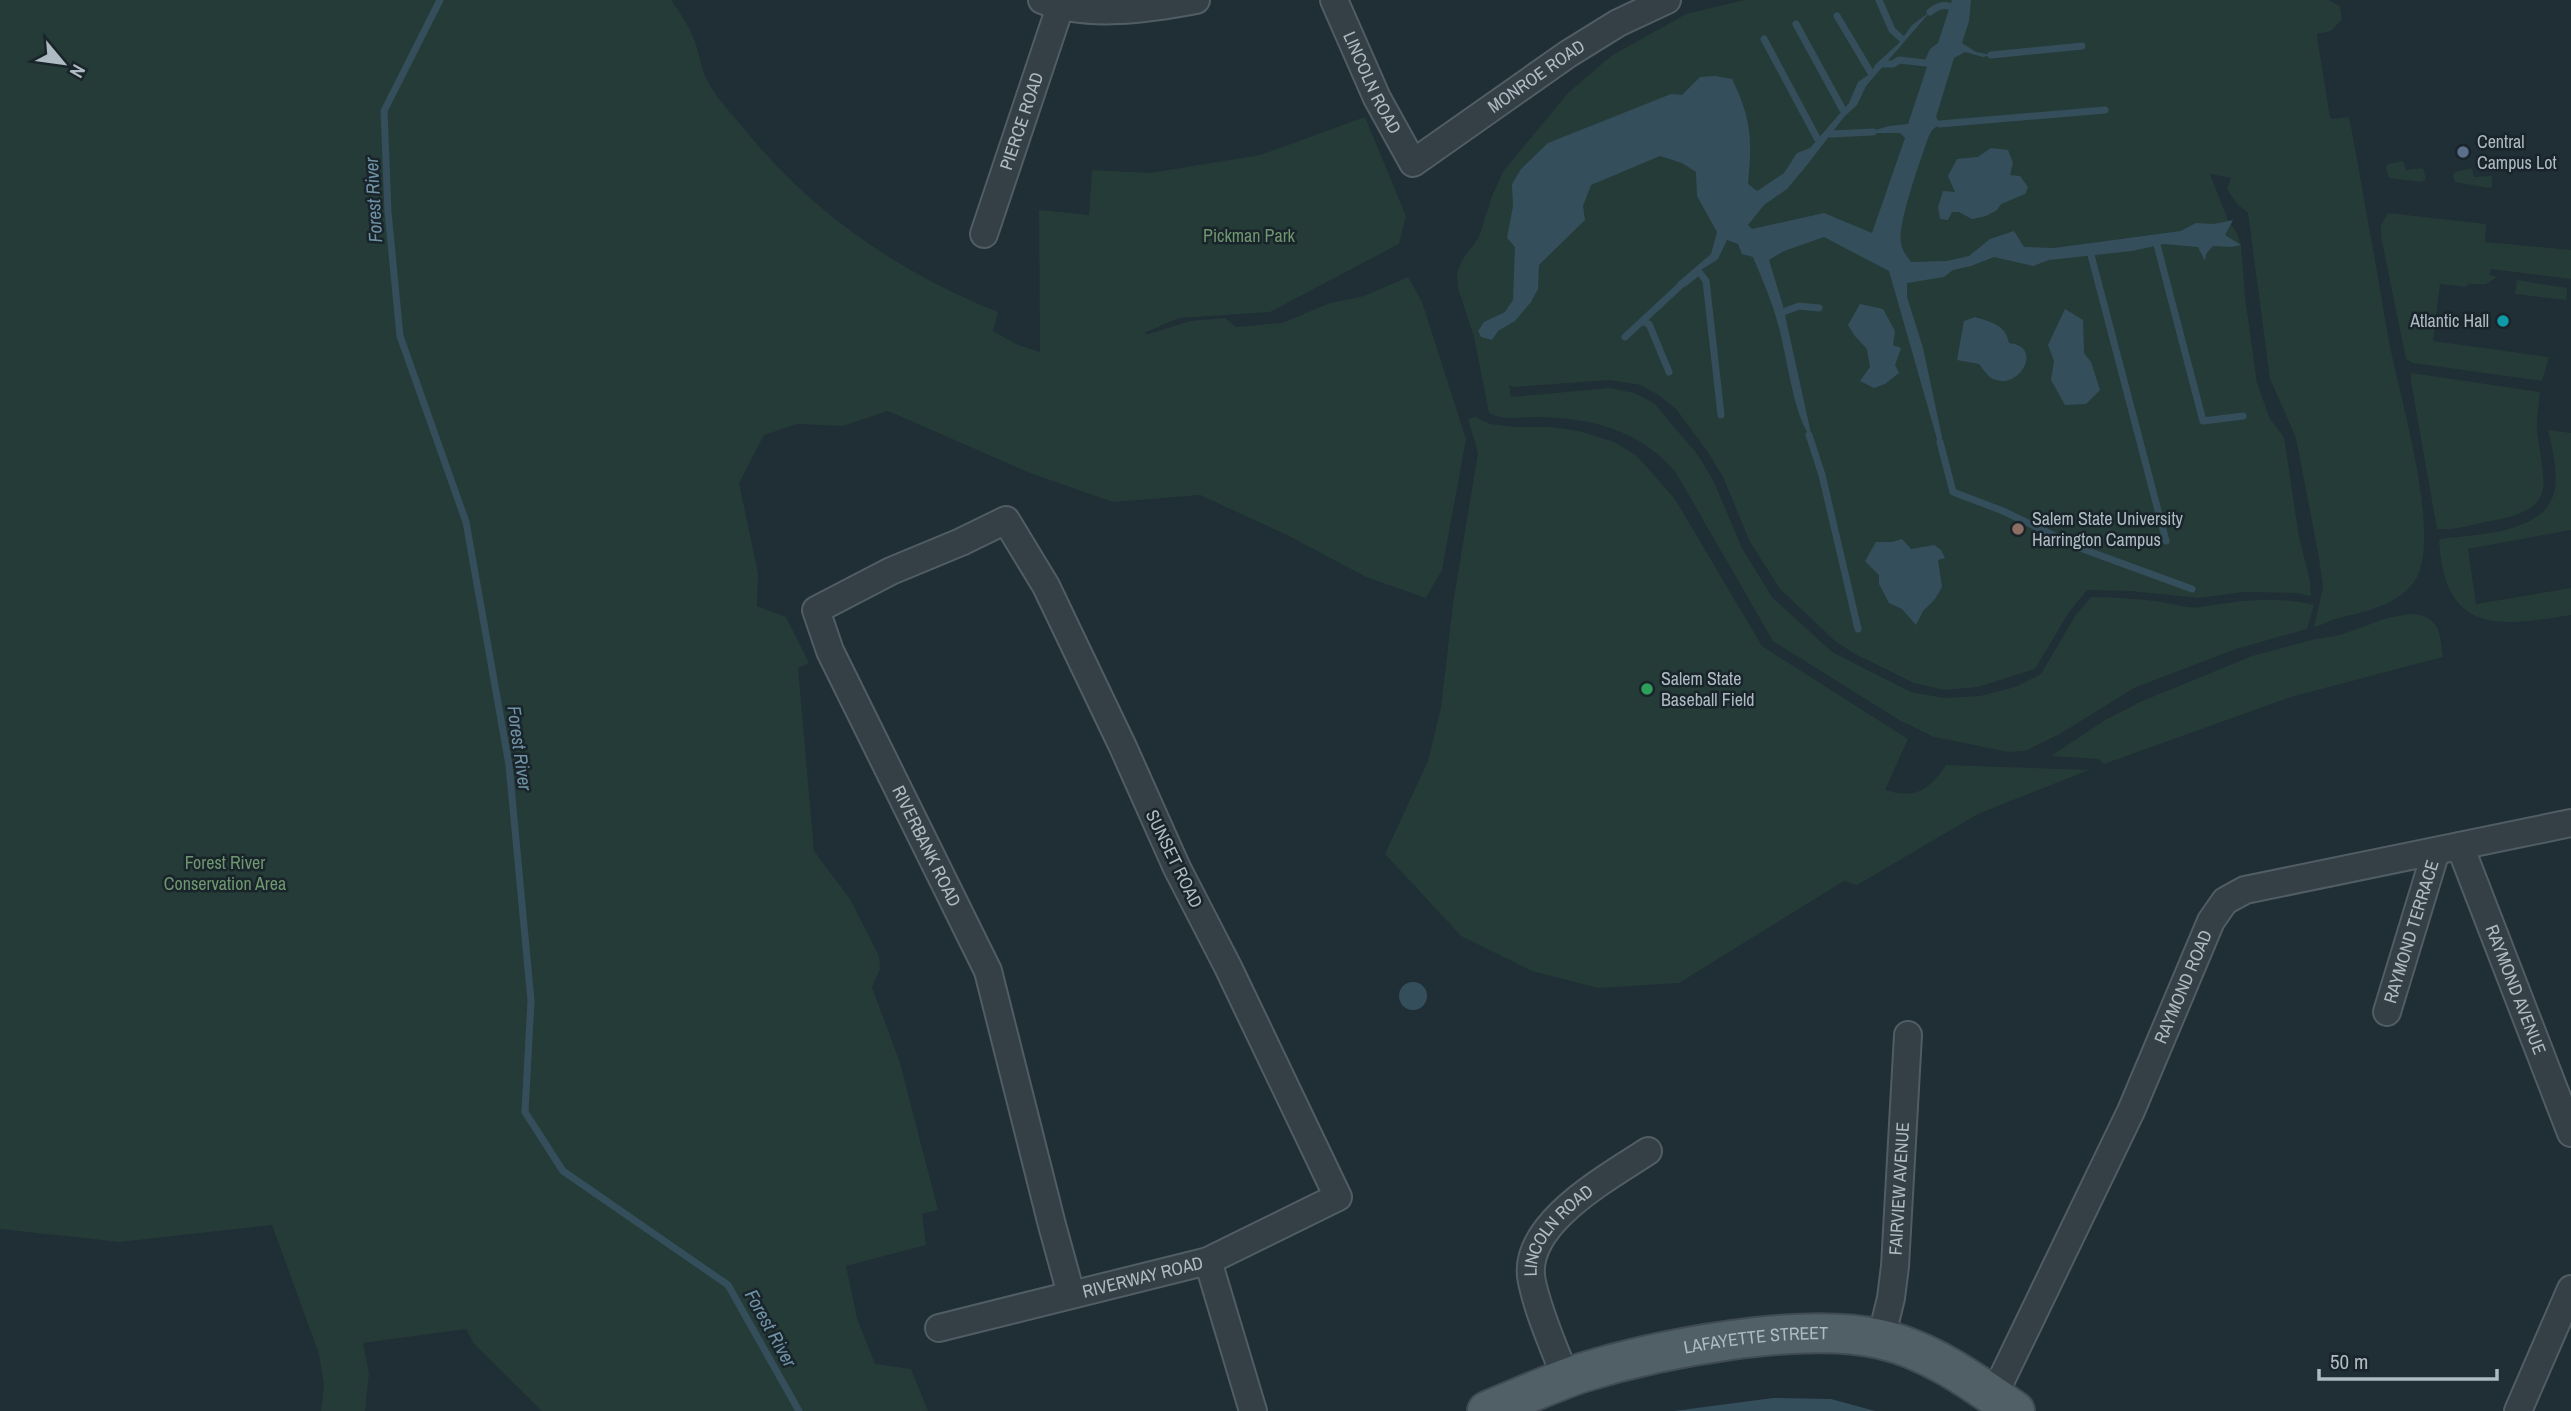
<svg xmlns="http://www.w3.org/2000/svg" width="2571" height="1411" font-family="'Archivo Narrow',sans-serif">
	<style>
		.green { fill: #253b37 }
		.water { fill: #354e5c }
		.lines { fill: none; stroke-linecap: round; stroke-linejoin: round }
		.stream { stroke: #354e5c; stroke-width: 7 }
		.street-casing { stroke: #515d64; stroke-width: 30 }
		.primary-casing { stroke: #404b53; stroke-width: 42 }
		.street { stroke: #343f46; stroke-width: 26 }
		.primary { stroke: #515f67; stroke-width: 38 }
		.service-dot { fill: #5c6f8a; stroke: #19242b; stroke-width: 2.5 }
		.culture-dot { fill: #0f9aa8; stroke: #19242b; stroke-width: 2.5 }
		.education-dot { fill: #8d6e63; stroke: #19242b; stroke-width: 2.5 }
		.leisure-dot { fill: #2e9e5b; stroke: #19242b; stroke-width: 2.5 }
		.labels { text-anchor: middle; stroke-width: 5; stroke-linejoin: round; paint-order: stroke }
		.street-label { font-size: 18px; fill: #aebbc3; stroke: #19242b }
		.poi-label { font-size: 18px; fill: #aebbc3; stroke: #19242b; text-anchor: start }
		.park-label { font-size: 18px; fill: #6f976f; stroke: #19242b }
		.water-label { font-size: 19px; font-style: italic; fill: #7093a6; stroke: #19242b }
	</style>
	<rect width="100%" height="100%" fill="#202e36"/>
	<!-- green -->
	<g class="green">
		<path d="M 0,0 L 671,0 C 679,12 688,24 693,37 C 699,50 700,65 706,78 C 714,95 729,111 741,125 C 808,210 899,273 998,312 L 993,331 L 1018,345 L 1040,352 L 1039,210 L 1089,215 L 1092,170 L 1150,173 L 1260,155 L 1365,117 L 1406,216 L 1399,244 L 1270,312 L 1179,318 L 1144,333 L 1149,334 L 1190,321 L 1225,318 L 1236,327 L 1282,323 L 1330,303 L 1364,296 L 1408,277 L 1422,302 L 1466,439 L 1442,570 L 1426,598 L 1366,577 L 1287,535 L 1200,495 L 1113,502 L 1030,473 L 888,411 L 843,426 L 797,424 L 764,435 L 739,483 L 758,573 L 757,606 L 786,617 L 809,663 L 798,668 L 814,851 L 850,899 L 879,956 L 880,969 L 872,987 L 900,1063 L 938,1210 L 922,1214 L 926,1245 L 846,1266 L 857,1318 L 875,1364 L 911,1369 L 928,1411 L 542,1411 L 474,1344 L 466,1329 L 363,1343 L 369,1373 L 365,1411 L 321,1411 L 324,1385 L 319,1354 L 272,1225 L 120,1242 L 0,1229 Z"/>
		<path d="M 1744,0 L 2329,0 L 2340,6 L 2342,19 L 2331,31 L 2317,34 L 2317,37 L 2330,117 L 2332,119 L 2348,117 L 2350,121 C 2363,193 2376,264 2388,336 C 2398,392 2441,529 2417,577 C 2403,604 2365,612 2339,618 C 2331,620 2323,625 2314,627 L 2323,587 L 2319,558 L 2296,438 L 2270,379 L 2248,213 L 2237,204 L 2227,189 L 2231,178 L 2210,174 L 2228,220 L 2237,233 L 2241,245 L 2245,297 L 2257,383 L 2270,419 L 2284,437 L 2299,537 L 2310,581 L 2311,596 L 2297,593 L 2244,592 L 2198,598 L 2130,591 L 2087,590 L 2069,612 L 2035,669 L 1978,687 L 1944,690 L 1914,683 L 1857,655 L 1836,642 L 1780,589 L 1750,542 L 1723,477 L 1707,451 L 1676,409 L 1660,396 L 1641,385 L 1609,380 L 1513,387 L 1509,385 L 1511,397 L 1610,388 L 1634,393 L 1654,403 L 1698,455 L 1714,482 L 1742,548 L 1772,597 L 1832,652 L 1911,692 L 1944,698 L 1980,696 L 2015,687 L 2041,674 L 2075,616 L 2091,597 C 2113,597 2135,599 2156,601 C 2170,603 2187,609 2200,607 C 2238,601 2275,595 2314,605 L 2307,629 L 2236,649 L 2134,688 L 2060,734 L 2025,751 L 2008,752 L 1934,737 L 1899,720 L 1773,641 L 1676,473 C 1641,430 1591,418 1538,417 C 1522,417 1503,421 1489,413 L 1474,337 L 1458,288 L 1457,273 L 1462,260 L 1479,237 L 1492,196 L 1504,170 L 1568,93 L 1611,56 L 1686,14 Z"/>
		<polygon points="2403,161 2406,170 2423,168 2426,179 2421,182 2389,178 2386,168 2388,164"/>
		<polygon points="2472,168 2474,177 2492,176 2492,187 2488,188 2455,182 2453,175 2455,172"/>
		<polygon points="2388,213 2486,224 2485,242 2571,250 2571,279 2491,269 2489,275 2497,277 2486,284 2468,284 2467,287 2440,284 2433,341 2549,357 2542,381 2413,363 2406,359 2381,237 2381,225"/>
		<polygon points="2517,280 2567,288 2566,300 2515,294"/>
		<path d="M 2411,373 L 2540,392 C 2539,405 2536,418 2537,430 C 2543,485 2561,508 2491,521 C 2474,524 2454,531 2437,529 L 2411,382 Z"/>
		<path d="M 1475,417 L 1490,424 L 1515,427 L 1551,427 L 1579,431 L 1614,442 L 1636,455 L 1675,499 L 1762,646 L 1908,739 L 1885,790 C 1916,799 1928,791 1946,765 L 2089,770 L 1980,813 L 1857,885 L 1844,881 L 1679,983 L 1598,988 L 1532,971 L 1461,936 L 1385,854 L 1428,761 L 1441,707 L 1453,604 L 1478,453 L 1468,419 Z"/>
		<path d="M 2548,430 L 2571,433 L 2571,530 L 2468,549 L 2476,604 L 2571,588 L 2571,615 C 2496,628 2444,633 2439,539 C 2476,534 2546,535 2555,489 C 2558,470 2552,448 2548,430 Z"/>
		<path d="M 2410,614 C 2439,615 2440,631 2443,657 L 2291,697 L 2104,764 L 2098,759 L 2051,756 L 2105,720 L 2140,702 L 2252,656 L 2315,639 L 2340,635 L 2387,618 Z"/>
	</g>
	<!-- water -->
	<g class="water">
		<path d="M 1952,0 L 1971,0 L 1969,21 L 1962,43 L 1976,52 L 1991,55 L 1983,57 L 1965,52 L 1954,58 L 1936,117 L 1940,124 L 1932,130 L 1928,138 C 1921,159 1897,224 1901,243 C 1902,251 1907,256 1911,262 L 1947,261 L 1969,256 L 1990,239 L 2014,231 L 2024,247 L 2054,248 L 2181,231 L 2196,223 L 2214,224 L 2233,220 L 2225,235 L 2241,245 L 2231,247 L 2213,246 L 2206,254 L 2205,261 L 2198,247 L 2164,244 L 2132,251 L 2049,260 L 2033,266 L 1994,257 L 1971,266 L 1953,270 L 1944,277 L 1907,283 L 1907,297 L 1923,348 L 1942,437 L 1939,446 L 1889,271 L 1824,237 L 1784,251 L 1769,260 L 1783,306 L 1812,438 C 1794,421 1786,350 1778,324 C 1772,301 1762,279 1753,257 L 1742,254 L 1738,244 L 1727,240 L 1718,259 L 1701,270 L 1700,275 L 1685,287 L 1677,283 L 1711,254 L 1717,232 L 1697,196 L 1696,172 L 1682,163 L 1660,156 L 1591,185 L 1583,206 L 1585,220 L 1539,265 L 1538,289 L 1531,302 L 1515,321 L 1498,331 L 1492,340 L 1481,337 L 1478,331 L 1484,322 L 1505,312 L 1513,300 L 1515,247 L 1507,238 L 1513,206 L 1512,184 L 1521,169 L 1548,143 L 1671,94 L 1682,95 L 1700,77 L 1715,76 L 1732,79 C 1752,120 1752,140 1748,184 L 1757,191 L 1784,173 L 1797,153 L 1810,148 L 1849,103 L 1858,82 L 1871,73 L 1875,65 L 1899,43 L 1912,25 L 1930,12 L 1866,86 L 1857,105 L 1844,117 L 1807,165 L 1787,189 L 1764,205 L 1748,225 L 1752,229 L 1824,213 L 1872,233 L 1905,138 L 1900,133 L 1876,133 L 1872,131 L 1889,126 L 1908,124 L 1927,67 L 1925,60 L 1930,49 L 1938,43 Z"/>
		<polygon points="1991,148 2008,150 2013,163 2010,175 2020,176 2028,187 2025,194 2001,204 1997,210 1986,216 1972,219 1959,212 1952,212 1948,220 1940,219 1938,207 1943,191 1955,192 1948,176 1957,159 1978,157"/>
		<polygon points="1860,304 1883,309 1895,331 1893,345 1901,348 1895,365 1899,373 1885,384 1874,388 1860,381 1870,367 1867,349 1854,335 1848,325"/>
		<polygon points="2065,309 2083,320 2084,353 2091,362 2100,390 2086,404 2065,405 2051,380 2054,361 2048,345"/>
		<path d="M 1975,317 C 1991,322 2006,325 2009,343 C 2043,346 2021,388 1996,380 C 1988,378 1984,370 1979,364 L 1957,360 L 1964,321 Z"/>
		<polygon points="1902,539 1911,549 1934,545 1941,550 1945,558 1938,560 1942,587 1935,599 1923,611 1916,625 1902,609 1889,603 1879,584 1879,575 1865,561 1876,542 1892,542"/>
		<circle cx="1413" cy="996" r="14"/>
		<polygon points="1773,1398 1831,1399 1875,1411 1674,1411"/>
	</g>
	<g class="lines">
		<!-- stream -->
		<g class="stream">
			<polyline points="440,0 384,111 388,212 400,336 466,522 509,765 531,1001 525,1112 563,1171 728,1285 799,1411"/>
			<polyline points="1879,0 1892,30 1902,39"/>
			<path d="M 1930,12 C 1936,7 1943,3 1951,7"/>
			<polyline points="1837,16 1871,73"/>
			<polyline points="1796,24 1843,110"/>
			<polyline points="1764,39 1817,138"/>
			<polyline points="1991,55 2082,46"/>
			<polyline points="1883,64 1893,64 1899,60 1926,63"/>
			<polyline points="1940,124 2105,110"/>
			<polyline points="1831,134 1873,132"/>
			<polyline points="2157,245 2203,421 2243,416"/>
			<polyline points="2091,255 2166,541"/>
			<polyline points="1700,273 1706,281 1721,415"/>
			<polyline points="1783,312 1799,306 1819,308"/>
			<polyline points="1643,322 1649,324 1669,372"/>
			<polyline points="1625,337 1681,285"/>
			<polyline points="1809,435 1822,475 1858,629"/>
			<polyline points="1940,442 1953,492 2003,511 2080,548 2192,589"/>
		</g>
		<defs>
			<g id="street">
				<path d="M 1042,0 C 1087,18 1149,9 1196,0"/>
				<path id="s1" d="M 1334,0 L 1377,98 L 1413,163 L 1568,54 L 1618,23 L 1667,0"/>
				<path id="s2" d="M 984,234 L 1060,7"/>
				<path id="s3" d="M 2460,846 L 2571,1133"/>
				<path id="s4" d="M 2387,1012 L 2436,851"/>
				<polyline points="1208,1261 1253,1411"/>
				<path id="s5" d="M 939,1328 L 1208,1261 L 1338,1197 L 1228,967 L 1177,868 L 1123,747 L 1046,586 L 1006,520 L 961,542 L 891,571 L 816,610 L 830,651 L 988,971 L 1052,1225 L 1071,1294"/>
				<path id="s6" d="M 1881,1339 L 1891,1298 L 1895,1266 L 1908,1035"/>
				<path id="s7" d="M 1566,1379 C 1554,1347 1539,1315 1532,1282 C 1519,1225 1609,1177 1648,1151"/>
				<path id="s8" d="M 1994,1395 L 2131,1111 L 2211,921 L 2225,901 L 2245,890 L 2571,823"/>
				<polyline points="2518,1411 2571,1289"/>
			</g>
			<g id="primary">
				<path id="s9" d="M 1487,1411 C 1518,1398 1549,1384 1581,1373 C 1658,1349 1801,1321 1880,1339 C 1930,1350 1974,1382 2015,1411"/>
			</g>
		</defs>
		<!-- street casing -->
		<use href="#street" class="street-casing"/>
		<!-- primary casing -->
		<use href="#primary" class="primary-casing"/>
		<!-- street -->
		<use href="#street" class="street"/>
		<!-- primary -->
		<use href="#primary" class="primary"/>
	</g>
	<!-- markers -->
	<circle class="service-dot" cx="2463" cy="152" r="7"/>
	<circle class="culture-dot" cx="2503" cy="321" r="7"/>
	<circle class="education-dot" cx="2018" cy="529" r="7"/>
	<circle class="leisure-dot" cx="1647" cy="689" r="7"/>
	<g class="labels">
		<!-- street labels -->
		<g class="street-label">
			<text dy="6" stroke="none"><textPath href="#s1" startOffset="332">MONROE ROAD</textPath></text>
			<text dy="6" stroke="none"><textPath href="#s1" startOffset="91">LINCOLN ROAD</textPath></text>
			<text dy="6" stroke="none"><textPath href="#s2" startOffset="119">PIERCE ROAD</textPath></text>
			<text dy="6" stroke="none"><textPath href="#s5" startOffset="1648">RIVERBANK ROAD</textPath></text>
			<text transform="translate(1174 859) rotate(64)" y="6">SUNSET ROAD</text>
			<text dy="6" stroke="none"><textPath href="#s4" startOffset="84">RAYMOND TERRACE</textPath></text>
			<text dy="6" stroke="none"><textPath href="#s8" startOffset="450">RAYMOND ROAD</textPath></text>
			<text dy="6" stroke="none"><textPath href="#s3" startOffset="154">RAYMOND AVENUE</textPath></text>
			<text dy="6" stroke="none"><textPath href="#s6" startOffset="152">FAIRVIEW AVENUE</textPath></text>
			<text dy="6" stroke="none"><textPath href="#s7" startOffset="164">LINCOLN ROAD</textPath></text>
			<text dy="6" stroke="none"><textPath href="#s5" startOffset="210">RIVERWAY ROAD</textPath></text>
			<text dy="6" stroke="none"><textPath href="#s9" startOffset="280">LAFAYETTE STREET</textPath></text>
		</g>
		<!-- poi labels -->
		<g class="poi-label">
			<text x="2477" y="148">Central<tspan x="2477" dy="21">Campus Lot</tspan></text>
			<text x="2489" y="327" text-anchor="end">Atlantic Hall</text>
			<text x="2032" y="525">Salem State University<tspan x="2032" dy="21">Harrington Campus</tspan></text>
			<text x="1661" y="685">Salem State<tspan x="1661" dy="21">Baseball Field</tspan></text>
		</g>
		<!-- park labels -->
		<g class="park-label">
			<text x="1249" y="242">Pickman Park</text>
			<text x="225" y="869">Forest River<tspan x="225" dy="21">Conservation Area</tspan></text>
		</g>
		<!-- water labels -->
		<g class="water-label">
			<text transform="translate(373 200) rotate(-93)" y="7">Forest River</text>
			<text transform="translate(520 748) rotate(82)" y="7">Forest River</text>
			<text transform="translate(771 1328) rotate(61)" y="7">Forest River</text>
		</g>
	</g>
	<!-- north arrow -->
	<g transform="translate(63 63) rotate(119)" stroke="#19242b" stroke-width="5" paint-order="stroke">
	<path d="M0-5L12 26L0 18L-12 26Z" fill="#aebbc3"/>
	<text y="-10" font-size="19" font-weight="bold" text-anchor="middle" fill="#aebbc3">N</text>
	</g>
	<!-- scale -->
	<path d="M2319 1369v10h178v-10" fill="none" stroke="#aebbc3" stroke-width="3.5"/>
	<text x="2330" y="1369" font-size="21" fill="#aebbc3" stroke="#19242b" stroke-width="5" paint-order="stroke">50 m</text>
</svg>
